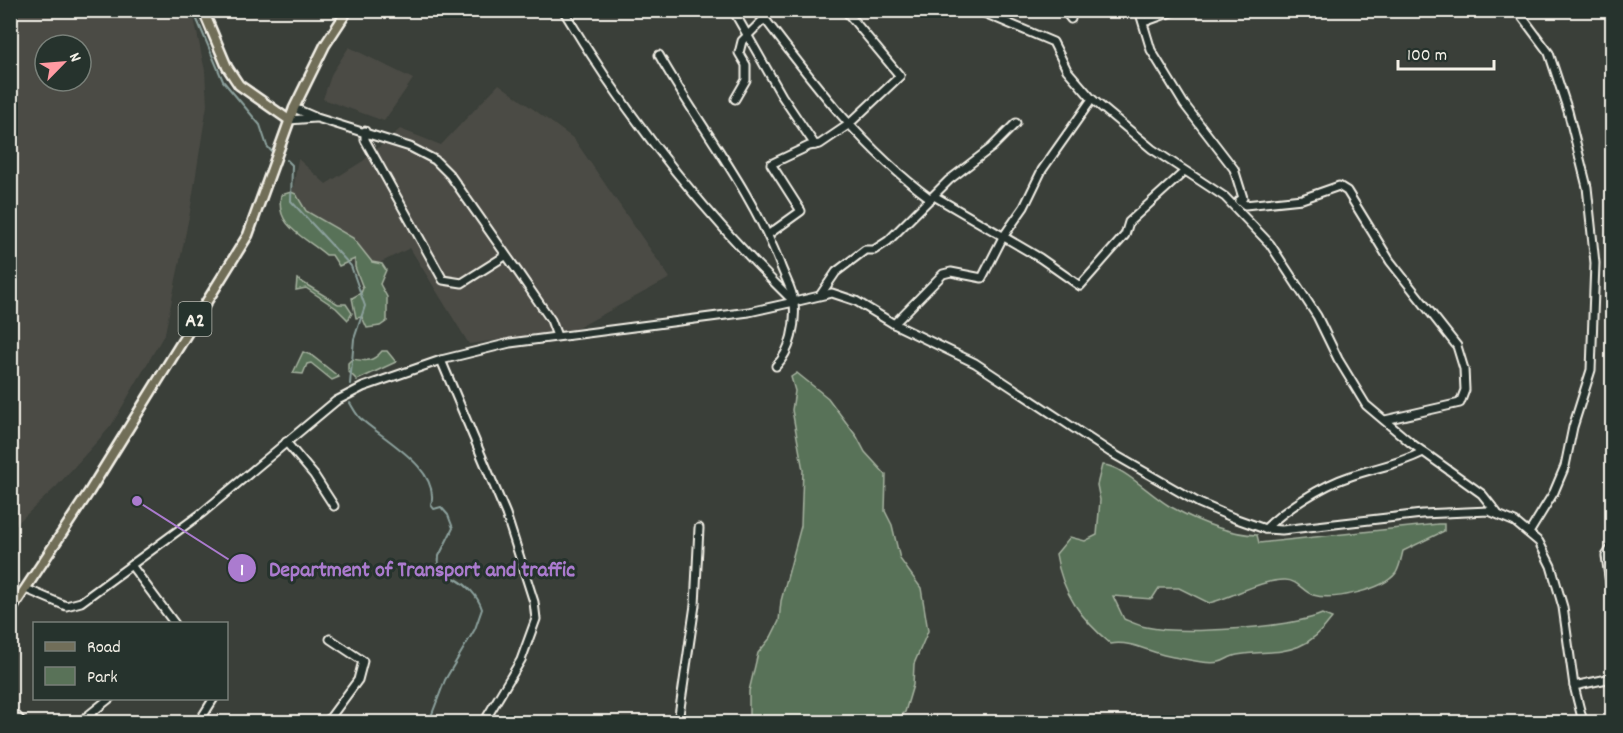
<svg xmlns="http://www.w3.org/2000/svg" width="1623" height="733" font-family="Dekko,sans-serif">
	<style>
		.built { fill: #4b4b45; fill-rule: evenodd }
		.green { fill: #597258; stroke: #a6b2a0; stroke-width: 1.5 }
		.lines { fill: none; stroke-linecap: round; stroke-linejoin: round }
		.stream { stroke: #8ca19d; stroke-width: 2 }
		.minor-casing { stroke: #f4f1e8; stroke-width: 11 }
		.major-casing { stroke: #f4f1e8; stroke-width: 13 }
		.minor { stroke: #26332d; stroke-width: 7 }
		.major { stroke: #716e59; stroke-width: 8 }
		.labels { text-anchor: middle; stroke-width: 6; stroke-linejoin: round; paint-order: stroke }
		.shield { fill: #26332d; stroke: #b6b8b0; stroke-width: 1.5 }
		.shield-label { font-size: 20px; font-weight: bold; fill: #f4f1e8 }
		.leader { fill: none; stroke: #ab7bcf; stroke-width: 2 }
		.callout-dot { fill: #ab7bcf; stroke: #26332d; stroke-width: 2 }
		.mark-label { font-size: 18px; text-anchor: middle; font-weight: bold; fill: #fff }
		.callout-label { font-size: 22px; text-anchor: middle; font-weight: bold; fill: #ab7bcf; stroke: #26332d; stroke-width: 6; stroke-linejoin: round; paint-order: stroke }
	</style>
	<rect width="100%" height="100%" fill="#3a3f39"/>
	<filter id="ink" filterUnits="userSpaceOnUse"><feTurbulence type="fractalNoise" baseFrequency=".0167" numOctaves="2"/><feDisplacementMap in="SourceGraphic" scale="12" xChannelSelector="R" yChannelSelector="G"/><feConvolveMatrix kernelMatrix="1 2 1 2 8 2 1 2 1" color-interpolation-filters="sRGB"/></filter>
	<g filter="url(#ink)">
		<!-- built -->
		<g class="built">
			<path d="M 11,10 L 189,11 L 194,18 L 205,71 L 207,105 L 190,212 L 165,333 L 111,426 L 56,487 L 11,529 ZM 45,45 L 81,45 L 81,81 L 45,81 Z"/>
			<polygon points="349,47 413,79 384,121 323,99 332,73"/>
			<polygon points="499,84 574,139 670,278 574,330 469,344 410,248 361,272 334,238 292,196 298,159 326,184 363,161 400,129 441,145"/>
		</g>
		<!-- green -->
		<g class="green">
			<path d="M 291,192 L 296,194 L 306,211 L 353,238 L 372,262 L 382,264 L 386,270 L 380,284 L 387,297 L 387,321 L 380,326 L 367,328 L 362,317 L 356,318 L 352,298 L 361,293 L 363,288 L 355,267 L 355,259 L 339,266 L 332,255 L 326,255 C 304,236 275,227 281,195 Z"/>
			<polygon points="297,279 338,304 346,304 352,313 348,320 336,308 306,288 296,290"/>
			<path d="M 382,351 L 387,351 L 396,362 L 357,380 L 348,371 L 348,363 L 352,359 C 365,361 372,363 382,351 Z"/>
			<polygon points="303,352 311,355 339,377 332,380 311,363 307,364 303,374 293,373"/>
			<polygon points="797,373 828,398 857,437 865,452 886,475 885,511 892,525 900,559 921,588 928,631 914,664 913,685 905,712 895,722 749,722 749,691 758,653 771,637 779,621 781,601 801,526 803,470 792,410 795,391 791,377"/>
			<path d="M 1102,465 C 1122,464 1154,499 1173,508 C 1197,521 1229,534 1257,535 L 1259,543 L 1438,524 L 1444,524 L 1444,531 L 1403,551 C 1401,559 1400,566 1396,573 C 1383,590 1333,601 1313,595 C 1303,592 1298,580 1285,580 C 1259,580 1234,597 1209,603 L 1179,588 L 1159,588 L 1152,599 L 1113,596 L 1124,619 C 1131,622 1139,626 1146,627 C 1182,635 1288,628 1322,614 L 1332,618 C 1302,659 1278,649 1237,655 C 1230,656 1225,661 1219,662 C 1207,665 1186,659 1173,657 C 1152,654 1131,640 1111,644 C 1081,619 1062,593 1056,554 L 1070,537 L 1085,541 L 1097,535 L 1100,500 L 1097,485 Z"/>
		</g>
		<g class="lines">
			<!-- stream -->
			<g class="stream">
				<polyline points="193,10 223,81 260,125 267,146 272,152"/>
				<polyline points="287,160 292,165 291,201 351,266 365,306 354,339 350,384"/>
				<path d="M 350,403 C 353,408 356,414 360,418 C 381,438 441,468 431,505 L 434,509 L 441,507 L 448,515 L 453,528 L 439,556 L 438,570 C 444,576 448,575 456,579 C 467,585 478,596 482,609 L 475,629 L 445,680 L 429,722"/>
			</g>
			<defs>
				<g id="minor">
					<path d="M 563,10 C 627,117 705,215 794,302 L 832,293 L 856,301 L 894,324 L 975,363 L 1110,452 L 1199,503 L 1234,518 L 1265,529 L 1282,530 L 1422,514 L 1489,511 L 1515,522 L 1539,542 L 1551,566 L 1563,607 L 1574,686 L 1583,722"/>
					<polyline points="733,10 782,96 815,145"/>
					<polyline points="977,10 1053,42 1067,70 1092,99 1152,149 1225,197 1270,244 1317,316 1338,359 1366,405 1411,443 1482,494 1497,513"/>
					<polyline points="1064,10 1071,19"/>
					<polyline points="1139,10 1151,50 1184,104 1234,169 1243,198 1239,201"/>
					<polyline points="1517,10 1549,53 1568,111 1587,187 1595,263 1591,370 1573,427 1565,466 1554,492 1529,533"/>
					<path d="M 765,19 C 815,85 864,150 931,199"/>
					<polyline points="1144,22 1177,10"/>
					<path d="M 659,55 C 699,126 750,187 780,264 C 784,276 793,290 794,303 C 796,324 791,351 776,366"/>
					<polyline points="735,99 746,80 746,65 739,53 742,41 773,10"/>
					<polyline points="294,108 317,118 410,147 435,160 450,175 518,272 551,320 557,336"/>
					<polyline points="289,120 315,118"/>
					<polyline points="365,131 365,140 443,280 462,283 505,256"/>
					<polyline points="934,196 1040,258 1080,286 1125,235 1129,222 1184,172"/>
					<polyline points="1240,201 1245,205 1302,199 1339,186 1347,191 1390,261 1457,346 1464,369 1465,390 1460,403 1385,420"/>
					<polyline points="769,234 801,211 771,164 809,146 820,144 848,125 900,76 845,10"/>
					<polyline points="821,294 836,272 865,250 874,250 888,241 949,180 991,148 1016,123"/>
					<polyline points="894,324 943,274 951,272 982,278 1003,237 1024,207 1042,170 1092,99"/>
					<polyline points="441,360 506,514 534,602 536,619 521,660 484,722"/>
					<polyline points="286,442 314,475 334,506"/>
					<path d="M 1265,529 C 1284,510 1323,485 1348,477 C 1376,467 1395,466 1423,452"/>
					<polyline points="1612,547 1606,556 1612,598"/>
					<polyline points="131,565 175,624"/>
					<polyline points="26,589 66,606 81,602 202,513 336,401 363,387 441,360 510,343 749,312 794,302"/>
					<polyline points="1574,686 1612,678"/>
					<polyline points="12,711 22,722"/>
					<polyline points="80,722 110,698"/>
					<polyline points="199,722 214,698"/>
					<polyline points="327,722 358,680 363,661 330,639"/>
					<polyline points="678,722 695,605 699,528"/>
				</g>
				<g id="major">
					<polyline points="203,10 227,67 239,85 289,120"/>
					<polyline points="10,612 89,492 248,235 294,108 325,45 348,10"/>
				</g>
			</defs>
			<!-- minor casing -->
			<use href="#minor" class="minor-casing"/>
			<!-- major casing -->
			<use href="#major" class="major-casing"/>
			<!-- minor -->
			<use href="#minor" class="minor"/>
			<!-- major -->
			<use href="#major" class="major"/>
		</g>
	</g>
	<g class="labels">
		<!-- shield labels -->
		<rect class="shield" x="178.5" y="302" width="33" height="34" rx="4.5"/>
		<g class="shield-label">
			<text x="195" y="326">A2</text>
		</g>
	</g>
	<!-- callouts -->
	<path class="leader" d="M137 501L242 568"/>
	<g class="callout-dot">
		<circle cx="137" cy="501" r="6"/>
		<circle cx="242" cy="568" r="15"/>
	</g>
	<g class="mark-label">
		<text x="242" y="575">1</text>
	</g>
	<g class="callout-label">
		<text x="422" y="576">Department of Transport and traffic</text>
	</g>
	<!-- margin -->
	<rect width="1623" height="733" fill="none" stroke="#26332d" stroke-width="36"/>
	<rect x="18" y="18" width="1587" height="697" fill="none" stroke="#f4f1e8" stroke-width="2" filter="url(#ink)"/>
	<!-- legend -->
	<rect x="33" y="622" width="195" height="78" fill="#26332d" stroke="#787f78" stroke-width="1.5"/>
	<rect x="45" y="642" width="30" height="9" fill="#716e59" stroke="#787f78" stroke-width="1.5"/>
	<text x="87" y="652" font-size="18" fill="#f4f1e8">Road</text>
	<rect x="45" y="667" width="30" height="18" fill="#597258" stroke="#787f78" stroke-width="1.5"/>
	<text x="87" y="682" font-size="18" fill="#f4f1e8">Park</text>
	<!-- north arrow -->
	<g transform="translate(63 63) rotate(65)"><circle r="28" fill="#26332d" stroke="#787f78" stroke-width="1.5"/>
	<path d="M0-4.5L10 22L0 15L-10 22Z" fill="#ff9aa2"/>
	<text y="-9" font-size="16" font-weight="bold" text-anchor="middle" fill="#f4f1e8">N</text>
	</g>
	<!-- scale -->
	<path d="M1398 60v9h96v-9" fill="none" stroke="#f4f1e8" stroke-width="3"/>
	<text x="1407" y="60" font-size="18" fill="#f4f1e8" stroke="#26332d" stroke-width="4.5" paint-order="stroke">100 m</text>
</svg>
